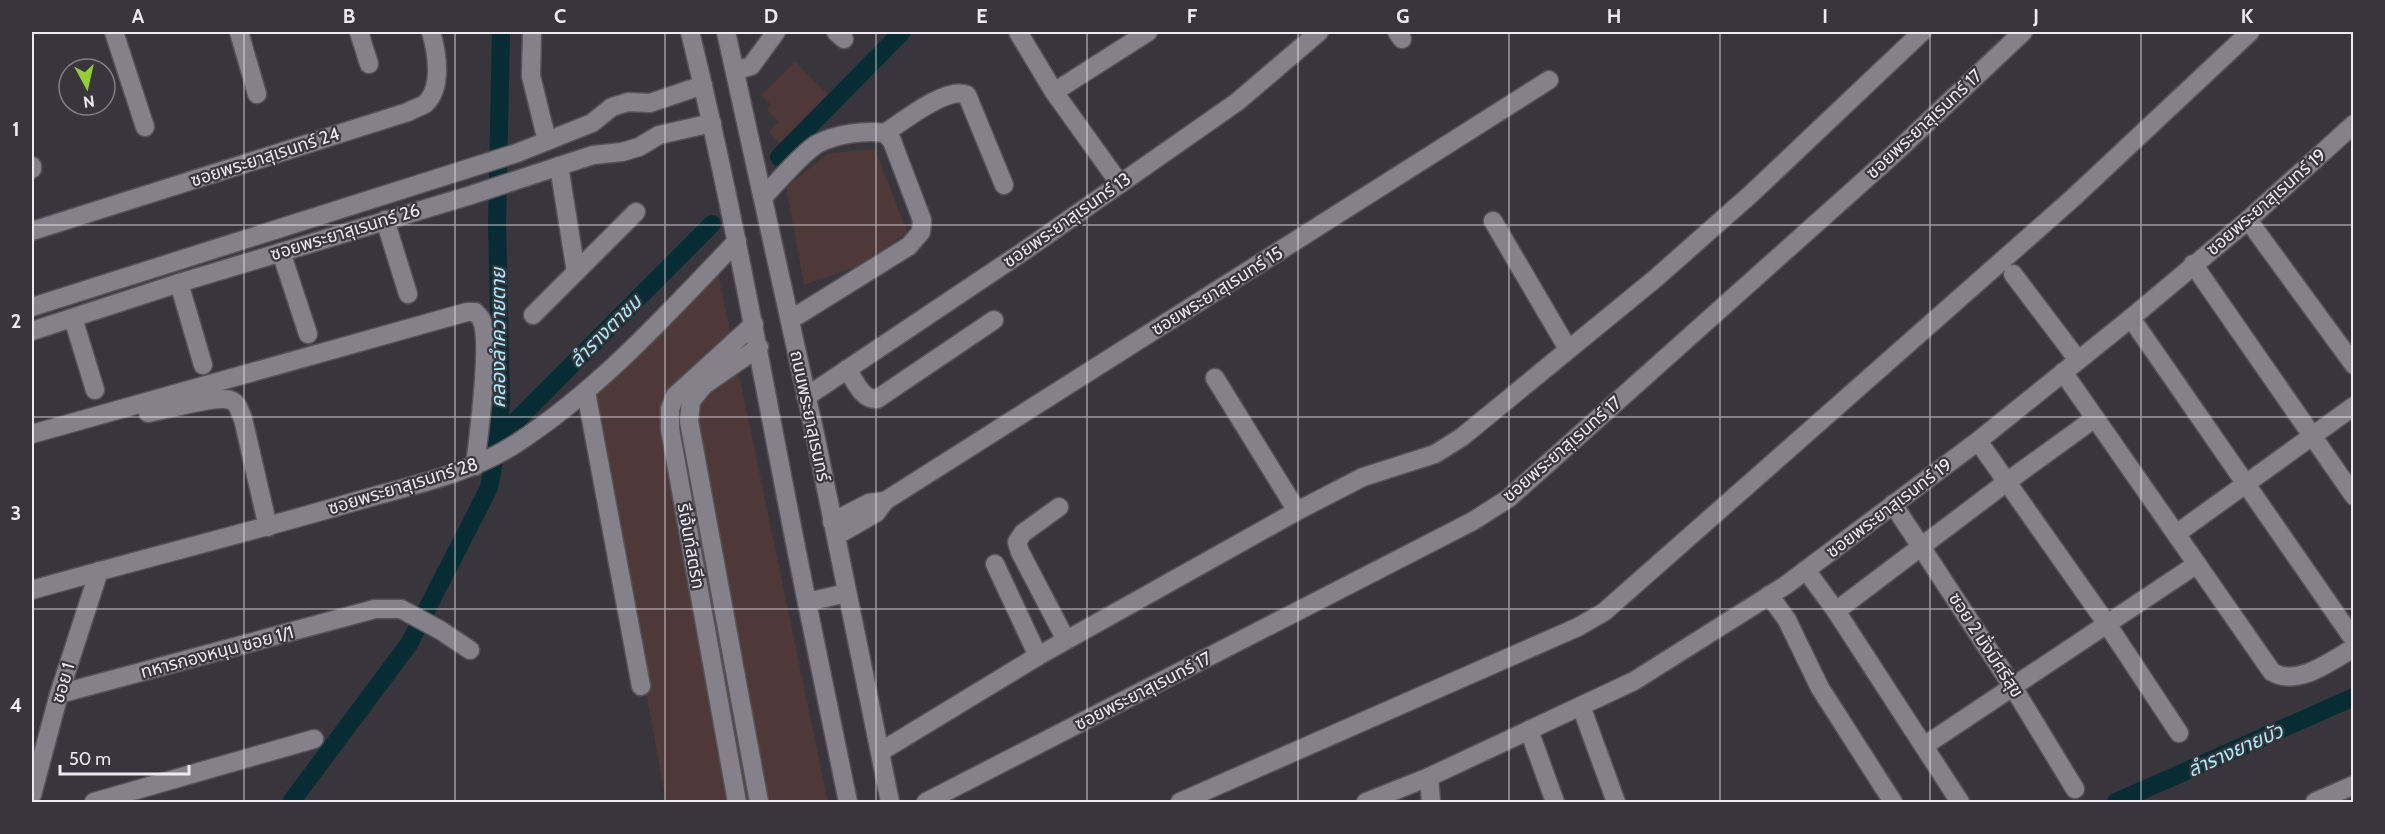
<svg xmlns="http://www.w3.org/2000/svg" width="2385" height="834" font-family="Cabin,'Noto Sans Thai',sans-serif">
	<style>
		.commercial { fill: #4e3938 }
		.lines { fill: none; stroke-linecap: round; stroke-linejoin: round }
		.canal { stroke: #082c34; stroke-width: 18 }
		.minor-casing { stroke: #555359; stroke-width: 21 }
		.minor { stroke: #85818a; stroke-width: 18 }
		.grid { fill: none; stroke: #edebf0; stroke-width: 1.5; stroke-opacity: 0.55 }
		.labels { text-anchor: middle; stroke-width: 4.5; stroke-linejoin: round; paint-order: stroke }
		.street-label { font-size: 18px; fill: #edebf0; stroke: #39353d }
		.water-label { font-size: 20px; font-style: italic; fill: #a8ecfe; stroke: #39353d }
		.neatline { fill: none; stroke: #edebf0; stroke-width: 2 }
		.grid-label { font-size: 20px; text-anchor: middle; font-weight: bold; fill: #edebf0 }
	</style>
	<rect width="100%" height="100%" fill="#39353d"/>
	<!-- commercial -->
	<g class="commercial">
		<polygon points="795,62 829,96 780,143 769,132 779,122 767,110 771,105 761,95"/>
		<polygon points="875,149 907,232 864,264 804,285 786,187 829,153"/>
		<polygon points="717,269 828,802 666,802 592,394"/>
	</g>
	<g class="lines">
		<!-- canal -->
		<g class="canal">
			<polyline points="779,157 902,32"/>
			<polyline points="498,439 712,224"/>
			<polyline points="291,802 409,644 489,488 498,439 501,401 497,225 501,32"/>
			<polyline points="2116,802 2354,697"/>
		</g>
		<defs>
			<g id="minor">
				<polyline points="114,32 145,127"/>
				<polyline points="239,32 257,94"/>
				<polyline points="359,32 369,64"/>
				<polyline points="532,32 531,76 547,141"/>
				<path d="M 690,32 C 730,194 759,358 791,522 C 809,615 829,709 848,802"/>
				<polyline points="726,32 816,439 890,802"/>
				<polyline points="836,32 844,39"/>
				<polyline points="1018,32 1054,92 1120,184"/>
				<polyline points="1397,32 1402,39"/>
				<polyline points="735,71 751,66 776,32"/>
				<polyline points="1054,92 1148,32"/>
				<path d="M 885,133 C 902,122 948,85 967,95 L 1004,185"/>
				<polyline points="32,166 32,169"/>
				<polyline points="559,166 576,272"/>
				<path d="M 764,196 C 778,182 801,154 817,144 C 836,134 864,130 885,133 L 892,141 L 922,220 L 921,232 L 909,246 L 790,320"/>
				<polyline points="385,220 408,294"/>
				<polyline points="2248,220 2354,365"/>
				<polyline points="1493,221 1568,349"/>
				<path d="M 32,231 L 408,112 C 413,109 420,107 425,104 C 443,88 437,52 431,32"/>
				<polyline points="281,252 308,334"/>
				<polyline points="2193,264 2354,496"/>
				<polyline points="2013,274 2078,360"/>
				<polyline points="179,283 203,365"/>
				<polyline points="32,307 517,153 592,123 612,107 628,102 650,103 703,85"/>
				<polyline points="533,315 636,212"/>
				<polyline points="73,318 95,390"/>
				<polyline points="2131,318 2354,640"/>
				<polyline points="32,331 179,283 468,196 593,155 622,152 639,147 659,135 712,123"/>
				<path d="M 847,369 C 855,381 862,400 877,399 L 994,320"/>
				<polyline points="2063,372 2176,534"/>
				<polyline points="1215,378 1297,511"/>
				<polyline points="586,392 641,686"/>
				<polyline points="806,397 1024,251 1237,102 1319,32"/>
				<path d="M 2354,406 L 2176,534 L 2272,672 C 2298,687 2330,661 2354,648"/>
				<path d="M 148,413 C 165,410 217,395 230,400 C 238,402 240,412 243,419 L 268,527"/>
				<path d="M 32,434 L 467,312 L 475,312 C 477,315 480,316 481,319 C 492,339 478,440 475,466"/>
				<polyline points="1978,441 2107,624 2179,733"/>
				<polyline points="1893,504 2013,687 2075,789"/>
				<polyline points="1059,507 1023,533 1017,542 1020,552 1066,640"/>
				<polyline points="832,522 869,503 885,501"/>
				<polyline points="836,536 876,513 885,501 1549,80"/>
				<polyline points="995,564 1038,656"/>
				<polyline points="1806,570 1836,611 1960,802"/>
				<path d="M 32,590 C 141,559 251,532 360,500 C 413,485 470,474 517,443 C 601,388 668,313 737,241"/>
				<polyline points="1769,595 1787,620 1820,688 1893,802"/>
				<polyline points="807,602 847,593"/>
				<polyline points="1836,611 2008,481 2095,418"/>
				<polyline points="59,694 375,609 401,609 440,630 470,650"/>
				<polyline points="1581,706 1616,802"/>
				<polyline points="1529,730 1555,802"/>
				<polyline points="1924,746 2197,564"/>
				<polyline points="880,752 1038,656 1297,511 1363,477 1435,454 1462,437 1656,278 1751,194 1922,32"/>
				<polyline points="1429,777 1431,802"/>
				<polyline points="32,795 59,694 99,571"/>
				<polyline points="94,802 314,739"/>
				<polyline points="737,802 670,429 670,409 675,396 754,324"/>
				<polyline points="759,802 689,421 691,401 704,385 759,347"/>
				<polyline points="926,802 1473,521 1509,498 1896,152 2023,32"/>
				<polyline points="1180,802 1578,627 1604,612 2073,198 2250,32"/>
				<polyline points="1366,802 1429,777 1634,681 1786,585 1978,441 2131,318 2248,220 2354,124"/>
				<polyline points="2315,802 2354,785"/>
			</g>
		</defs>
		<!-- minor casing -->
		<use href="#minor" class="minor-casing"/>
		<!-- minor -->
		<use href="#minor" class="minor"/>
	</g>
	<!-- grid -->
	<path class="grid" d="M 244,32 L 244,802M 455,32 L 455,802M 665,32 L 665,802M 876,32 L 876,802M 1087,32 L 1087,802M 1298,32 L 1298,802M 1509,32 L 1509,802M 1720,32 L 1720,802M 1930,32 L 1930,802M 2141,32 L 2141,802M 32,225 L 2354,225M 32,417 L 2354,417M 32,609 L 2354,609"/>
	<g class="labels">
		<!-- street labels -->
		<g class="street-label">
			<text transform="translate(1924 124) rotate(-43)" y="6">ซอยพระยาสุเรนทร์ 17</text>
			<text transform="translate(265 157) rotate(-18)" y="6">ซอยพระยาสุเรนทร์ 24</text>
			<text transform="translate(2266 202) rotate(-41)" y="6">ซอยพระยาสุเรนทร์ 19</text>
			<text transform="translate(1067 220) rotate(-35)" y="6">ซอยพระยาสุเรนทร์ 13</text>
			<text transform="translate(345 232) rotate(-17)" y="6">ซอยพระยาสุเรนทร์ 26</text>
			<text transform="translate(1217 291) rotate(-32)" y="6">ซอยพระยาสุเรนทร์ 15</text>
			<text transform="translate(810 416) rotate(78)" y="6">ถนนพระยาสุเรนทร์</text>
			<text transform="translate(1562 449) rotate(-41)" y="6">ซอยพระยาสุเรนทร์ 17</text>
			<text transform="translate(403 486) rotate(-17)" y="6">ซอยพระยาสุเรนทร์ 28</text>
			<text transform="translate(1889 508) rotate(-37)" y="6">ซอยพระยาสุเรนทร์ 19</text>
			<text transform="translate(691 546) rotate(80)" y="6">รีเจ้นท์สตรีท</text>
			<text transform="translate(1986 645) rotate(57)" y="6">ซอย 2 มั่งมีศรีสุข</text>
			<text transform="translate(217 652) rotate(-15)" y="6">ทหารกองหนุน ซอย 1/1</text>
			<text transform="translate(63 683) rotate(-73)" y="6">ซอย 1</text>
			<text transform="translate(1143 691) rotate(-27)" y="6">ซอยพระยาสุเรนทร์ 17</text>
		</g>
		<!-- water labels -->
		<g class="water-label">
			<text transform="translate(605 331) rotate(-45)" y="7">ลำรางตาชม</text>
			<text transform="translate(498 338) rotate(-90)" y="7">คลองลำควายตาย</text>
			<text transform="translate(2235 750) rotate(-24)" y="7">ลำรางยายบัว</text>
		</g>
	</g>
	<!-- border -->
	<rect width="2385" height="834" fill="none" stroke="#39353d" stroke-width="66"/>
	<!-- north arrow -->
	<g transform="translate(87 87) rotate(172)"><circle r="28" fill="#39353d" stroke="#817e85" stroke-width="1.5"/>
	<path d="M0-4.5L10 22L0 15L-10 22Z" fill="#97cc38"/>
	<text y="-9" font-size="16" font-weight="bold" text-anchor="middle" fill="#edebf0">N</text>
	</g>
	<!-- scale -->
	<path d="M60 765v9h129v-9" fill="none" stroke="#edebf0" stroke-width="3"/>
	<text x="69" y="765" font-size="18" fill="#edebf0" stroke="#39353d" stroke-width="4.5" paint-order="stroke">50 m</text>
	<rect x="33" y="33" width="2319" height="768" class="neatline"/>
	<g class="grid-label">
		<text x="138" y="23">A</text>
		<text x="349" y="23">B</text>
		<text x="560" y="23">C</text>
		<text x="771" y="23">D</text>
		<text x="982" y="23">E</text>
		<text x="1192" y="23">F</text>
		<text x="1403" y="23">G</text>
		<text x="1614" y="23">H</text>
		<text x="1825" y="23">I</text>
		<text x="2036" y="23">J</text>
		<text x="2247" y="23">K</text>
		<text x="16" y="136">1</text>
		<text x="16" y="328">2</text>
		<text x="16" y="520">3</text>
		<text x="16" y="712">4</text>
	</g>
</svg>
